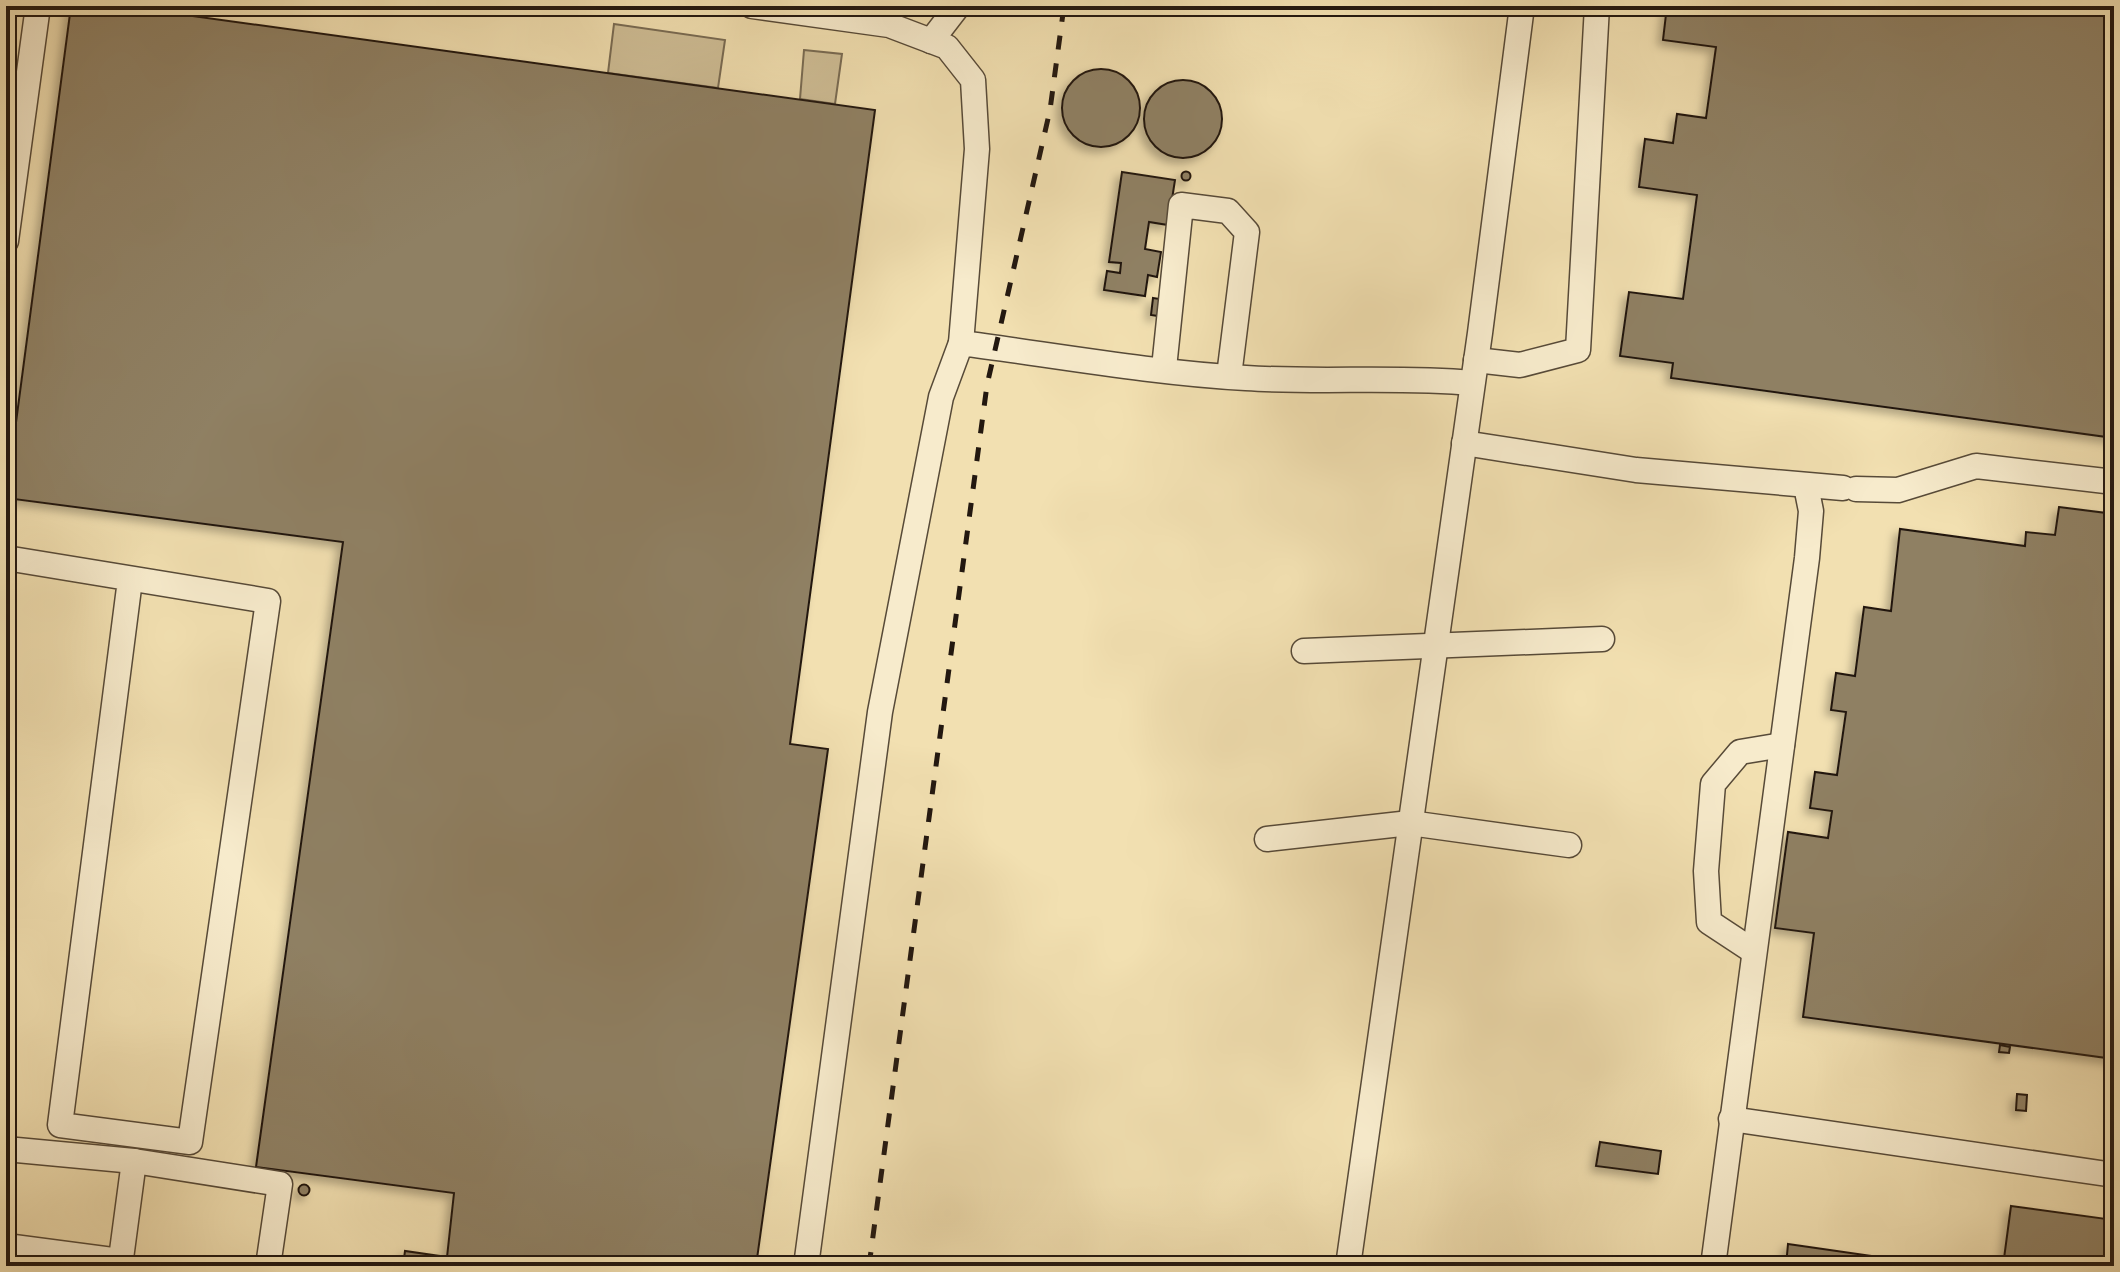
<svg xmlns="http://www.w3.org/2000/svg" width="2120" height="1272" font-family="'IM FELL Great Primer',serif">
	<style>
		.green { fill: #cfbe96; stroke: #796b53; stroke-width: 2 }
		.building { fill: #8f8064; stroke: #231810; stroke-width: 2; filter: url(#shadow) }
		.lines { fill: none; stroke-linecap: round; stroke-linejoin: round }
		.minor-casing { stroke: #574a38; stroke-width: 27 }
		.minor { stroke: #f7ebcc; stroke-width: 24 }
		.rail { stroke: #231810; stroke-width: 5; stroke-dasharray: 14 14; stroke-linecap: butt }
	</style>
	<defs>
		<filter id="shadow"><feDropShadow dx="-5" dy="5" stdDeviation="4" flood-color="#0004"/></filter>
	</defs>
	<rect width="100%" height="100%" fill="#f2e0b1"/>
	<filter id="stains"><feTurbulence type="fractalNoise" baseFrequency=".0025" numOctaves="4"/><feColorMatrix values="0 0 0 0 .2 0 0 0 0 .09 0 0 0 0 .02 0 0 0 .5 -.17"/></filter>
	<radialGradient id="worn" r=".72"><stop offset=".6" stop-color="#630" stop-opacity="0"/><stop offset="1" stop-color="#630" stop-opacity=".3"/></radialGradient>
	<!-- green -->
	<g class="green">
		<polygon points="614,24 725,40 718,88 608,73"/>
		<polygon points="804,50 842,54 835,104 800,99"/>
	</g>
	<!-- building -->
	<g class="building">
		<polygon points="71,6 120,6 875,110 790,744 828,749 756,1266 403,1266 405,1251 447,1257 454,1193 256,1167 343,542 6,498"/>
		<polygon points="1667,6 2114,6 2114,438 1671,378 1673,363 1620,356 1629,292 1683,299 1697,195 1639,187 1645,139 1673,143 1677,114 1706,118 1716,47 1663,40"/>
		<circle cx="1101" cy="108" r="39"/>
		<circle cx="1183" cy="119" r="39"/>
		<circle cx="1186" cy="176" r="4.5"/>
		<polygon points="1122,172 1175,180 1168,225 1149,222 1145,249 1161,252 1157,277 1148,275 1145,296 1104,290 1107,271 1120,273 1121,263 1109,262"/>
		<polygon points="1153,298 1160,299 1158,316 1151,315"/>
		<polygon points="2059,507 2114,514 2114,1059 1803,1017 1814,933 1775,928 1788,832 1828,838 1832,811 1810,808 1815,772 1837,775 1846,712 1831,710 1836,673 1855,676 1864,607 1891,611 1900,529 2025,546 2026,532 2055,535"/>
		<polygon points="2000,1045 2010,1047 2009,1053 1999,1052"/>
		<polygon points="2017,1094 2027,1095 2026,1111 2016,1110"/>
		<polygon points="1600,1142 1661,1151 1658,1174 1596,1166"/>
		<circle cx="304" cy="1190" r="5.5"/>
		<polygon points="2011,1206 2114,1220 2114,1266 2003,1266"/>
		<polygon points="1788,1244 1802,1246 1941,1266 1786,1266"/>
	</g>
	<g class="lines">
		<defs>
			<g id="minor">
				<polyline points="752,6 889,25 947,47 973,80 977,149 961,343"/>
				<polyline points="931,41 958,6"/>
				<polyline points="6,241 38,6"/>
				<polyline points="1476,360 1520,365 1578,350 1597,6"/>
				<polyline points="1164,368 1181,205 1228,211 1247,232 1229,376"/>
				<polyline points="1464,443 1636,470 1843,488"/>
				<polyline points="1856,489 1898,490 1976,466 2114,482"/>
				<polyline points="6,558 268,601 190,1142 60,1125 130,580"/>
				<polyline points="1304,651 1602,639"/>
				<polyline points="1267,839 1410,823 1569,845"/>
				<polyline points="1753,951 1709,922 1706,871 1713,784 1740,752 1782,745"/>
				<polyline points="1731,1119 2114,1175"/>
				<polyline points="6,1149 134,1161 280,1184 268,1266"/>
				<polyline points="6,1246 120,1261"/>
				<polyline points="120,1266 134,1161"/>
				<path d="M 806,1266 L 880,712 L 941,397 L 961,343 C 1053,355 1153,373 1246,378 C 1322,383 1397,376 1472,383"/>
				<polyline points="1348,1266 1480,333 1522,6"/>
				<polyline points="1713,1266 1807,558 1811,511 1806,486"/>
			</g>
		</defs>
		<!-- minor casing -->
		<use href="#minor" class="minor-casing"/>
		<!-- minor -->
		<use href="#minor" class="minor"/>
		<!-- rail -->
		<polyline class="rail" points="869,1266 987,385 1050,110 1064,6"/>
	</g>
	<!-- margin -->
	<rect width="2120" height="1272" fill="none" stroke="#f2e0b1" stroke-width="32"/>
	<rect x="8" y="8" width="2104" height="1256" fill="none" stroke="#231810" stroke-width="4"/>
	<rect x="16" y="16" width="2088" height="1240" fill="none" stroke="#231810" stroke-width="2"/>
	<rect width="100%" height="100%" filter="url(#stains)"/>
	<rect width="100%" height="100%" fill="url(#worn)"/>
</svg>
